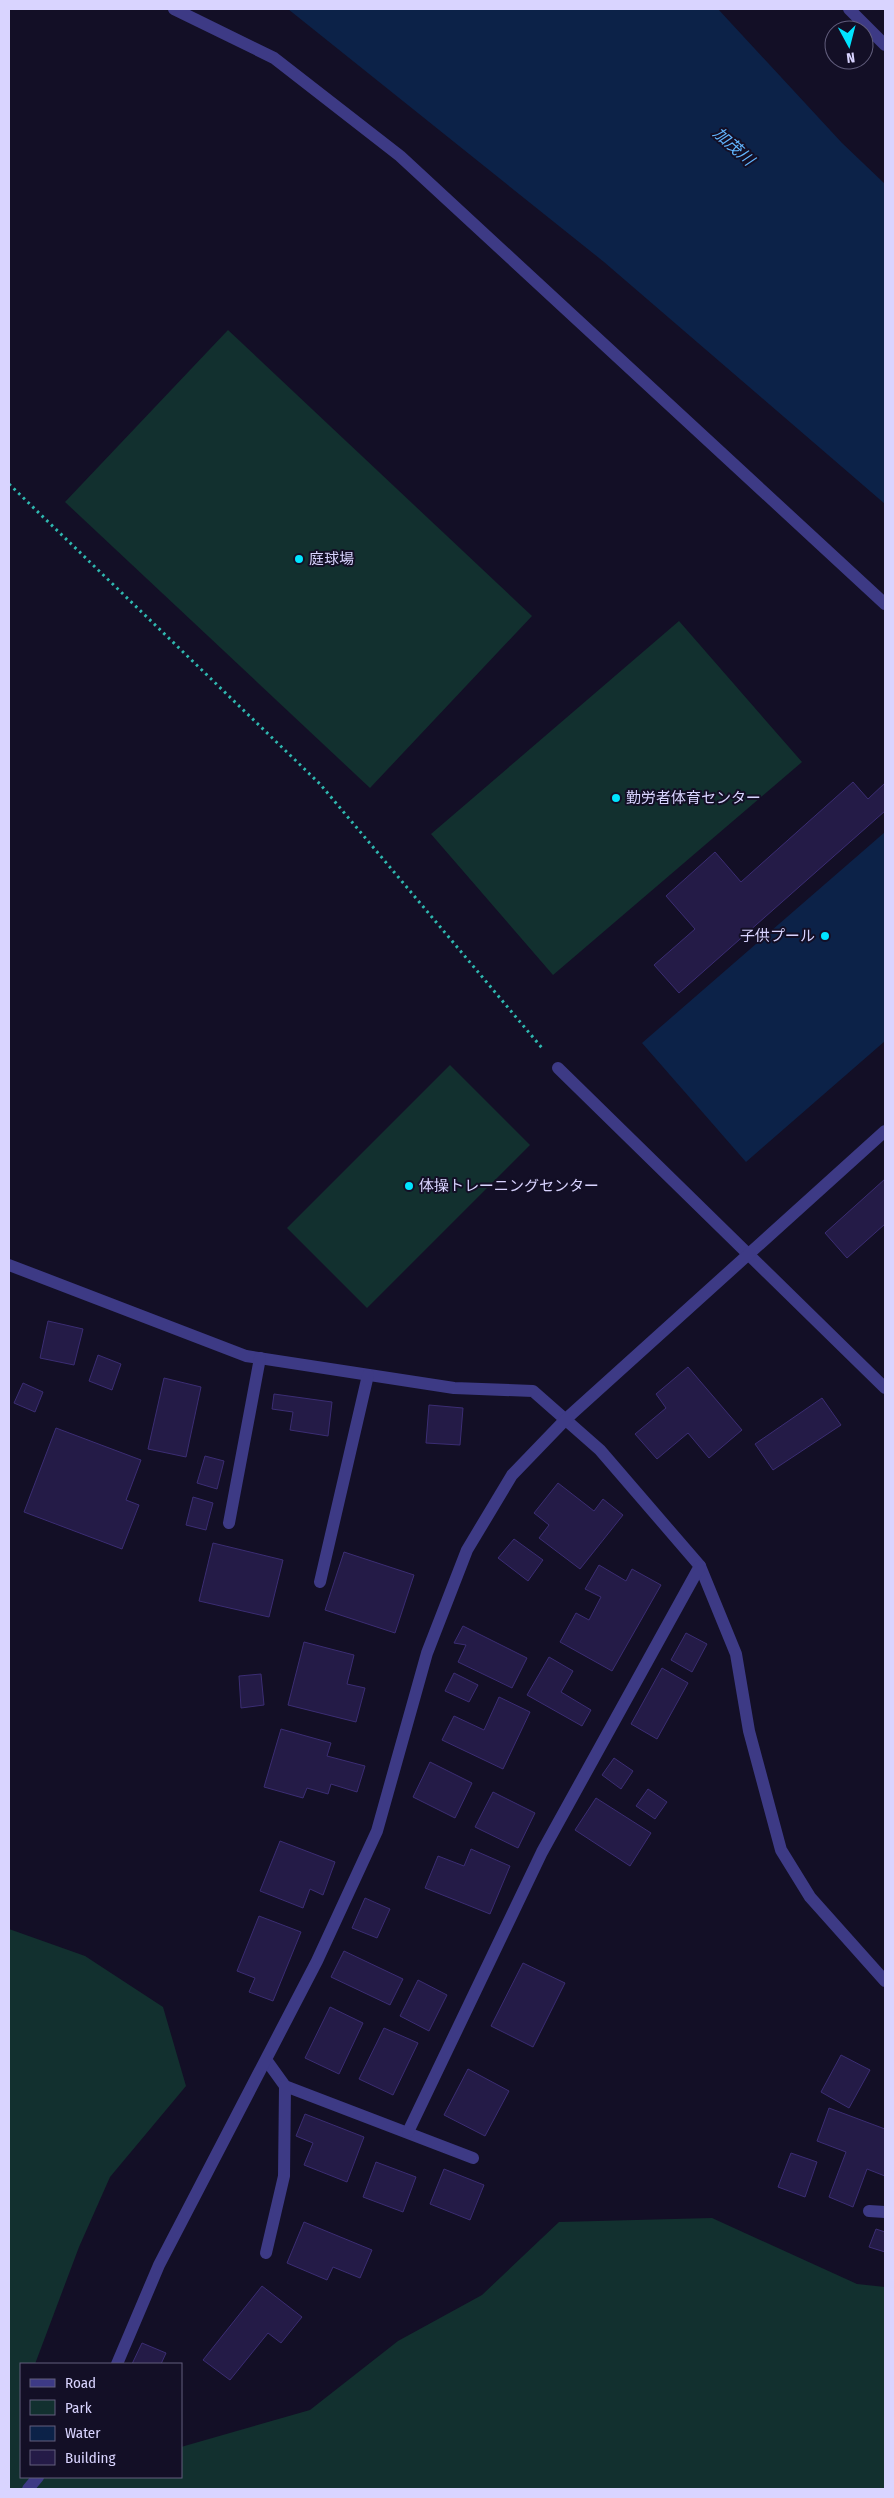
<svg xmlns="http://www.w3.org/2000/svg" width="894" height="2498" font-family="'Fira Sans Condensed','Noto Sans JP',sans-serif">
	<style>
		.green { fill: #12302f }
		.water { fill: #0c2248 }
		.building { fill: #241b47; stroke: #3b2d73 }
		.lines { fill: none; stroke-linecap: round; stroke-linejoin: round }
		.path { stroke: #2fb8b0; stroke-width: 3; stroke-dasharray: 2.5 4; stroke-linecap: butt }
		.minor { stroke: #3d3a85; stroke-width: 12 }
		.poi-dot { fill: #00e5ff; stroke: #130f26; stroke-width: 2 }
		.labels { text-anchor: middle; stroke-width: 4; stroke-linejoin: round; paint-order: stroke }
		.poi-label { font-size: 15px; fill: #d9d4ff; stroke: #130f26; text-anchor: start }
		.water-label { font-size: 16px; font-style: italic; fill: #62b6ff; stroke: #130f26 }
	</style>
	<rect width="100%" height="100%" fill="#130f26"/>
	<!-- green -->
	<g class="green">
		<polygon points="228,330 532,616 370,788 65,502"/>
		<polygon points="679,621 802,762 553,975 431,834"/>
		<polygon points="450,1065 530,1145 367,1308 287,1228"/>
		<polygon points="9,1929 85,1956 163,2007 186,2086 110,2177 79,2247 35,2364 21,2364 21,2477 181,2477 181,2447 310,2410 398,2341 482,2295 559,2222 712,2218 857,2284 885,2287 885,2489 9,2489"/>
	</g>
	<!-- water -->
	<g class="water">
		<polygon points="288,9 718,9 842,143 885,184 885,504 604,262"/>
		<polygon points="885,832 885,1041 746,1162 642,1043"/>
	</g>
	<!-- building -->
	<g class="building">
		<polygon points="853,782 868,799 885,783 885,811 679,993 654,965 695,929 666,896 715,852 741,882"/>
		<polygon points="885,1179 885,1224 847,1258 825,1233"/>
		<polygon points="48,1321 83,1329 74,1365 40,1358"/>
		<polygon points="98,1355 121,1364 112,1390 89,1381"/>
		<polygon points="688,1367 742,1430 709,1458 688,1433 657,1459 635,1434 666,1408 656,1394"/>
		<polygon points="164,1378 201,1387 186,1457 148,1449"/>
		<polygon points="23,1383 43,1392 35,1412 14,1403"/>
		<polygon points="274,1394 332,1402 328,1436 290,1430 293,1412 272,1409"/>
		<polygon points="822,1398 841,1425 773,1470 755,1444"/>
		<polygon points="429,1405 463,1408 460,1445 426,1443"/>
		<polygon points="56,1428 141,1460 126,1500 139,1505 122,1549 24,1512"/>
		<polygon points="205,1456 224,1461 217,1489 197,1483"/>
		<polygon points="558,1483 594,1511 603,1499 623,1515 580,1569 539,1538 549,1525 534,1513"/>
		<polygon points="193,1497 213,1503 206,1530 186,1525"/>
		<polygon points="514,1539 543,1560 528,1581 498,1558"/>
		<polygon points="213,1543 283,1560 269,1617 199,1601"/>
		<polygon points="344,1552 414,1575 395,1633 325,1610"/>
		<polygon points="599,1565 626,1581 632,1569 661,1585 612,1671 560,1642 576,1613 589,1620 601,1597 585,1589"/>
		<polygon points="463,1626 527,1658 512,1688 458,1662 466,1645 454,1643"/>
		<polygon points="686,1633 707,1644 692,1672 671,1660"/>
		<polygon points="304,1642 354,1655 347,1684 365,1688 356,1722 288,1705"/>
		<polygon points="549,1657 573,1671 561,1692 591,1710 582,1726 527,1695"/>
		<polygon points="662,1668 688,1683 657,1739 631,1724"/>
		<polygon points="454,1673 478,1685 469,1702 445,1691"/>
		<polygon points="261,1674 264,1705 241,1708 239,1676"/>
		<polygon points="499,1697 530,1712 503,1769 442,1740 454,1716 484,1730"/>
		<polygon points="281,1729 331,1743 327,1756 365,1766 357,1792 331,1784 328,1794 307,1788 303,1798 264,1787"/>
		<polygon points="614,1758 633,1771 621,1789 602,1775"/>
		<polygon points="430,1762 472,1783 455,1818 413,1797"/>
		<polygon points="648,1789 667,1802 655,1819 636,1806"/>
		<polygon points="493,1792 535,1813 518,1848 475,1827"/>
		<polygon points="596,1798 651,1833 630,1866 575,1830"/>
		<polygon points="280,1841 335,1862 323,1895 310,1889 303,1908 260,1891"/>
		<polygon points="471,1849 510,1866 490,1914 425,1888 438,1856 464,1866"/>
		<polygon points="365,1898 390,1909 377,1938 352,1928"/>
		<polygon points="259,1916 301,1932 273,2001 249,1992 255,1978 237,1971"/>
		<polygon points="344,1951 403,1979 390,2005 331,1977"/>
		<polygon points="523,1963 565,1983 533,2047 491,2026"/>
		<polygon points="418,1980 447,1995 429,2031 400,2016"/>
		<polygon points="330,2007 363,2023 339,2074 305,2058"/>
		<polygon points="384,2028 418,2043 393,2095 359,2079"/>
		<polygon points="841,2055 870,2070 849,2108 821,2092"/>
		<polygon points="468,2069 509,2091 485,2136 444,2115"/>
		<polygon points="829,2108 885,2129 885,2176 867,2169 853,2207 829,2197 846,2152 817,2141"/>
		<polygon points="305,2114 364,2137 347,2182 304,2165 313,2143 296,2136"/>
		<polygon points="791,2153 817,2162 805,2197 778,2187"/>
		<polygon points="376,2162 416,2177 403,2212 363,2197"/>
		<polygon points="444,2169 484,2185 470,2220 430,2204"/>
		<polygon points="304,2222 372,2250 360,2278 333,2267 327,2280 287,2263"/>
		<polygon points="876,2229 885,2232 885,2252 869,2247"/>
		<polygon points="262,2286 302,2317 281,2343 268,2333 230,2380 203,2360"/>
		<polygon points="142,2343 166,2353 161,2364 132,2364"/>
	</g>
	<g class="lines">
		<!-- path -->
		<polyline class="path" points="9,484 320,784 542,1048"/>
		<!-- minor -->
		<g class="minor">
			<polyline points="174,9 274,58 400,156 885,604"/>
			<polyline points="849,9 885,45"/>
			<polyline points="558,1068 885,1388"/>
			<polyline points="9,1265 246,1356 454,1388 533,1391 600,1450 700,1566 736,1654 749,1731 781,1850 810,1897 885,1981"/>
			<polyline points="229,1523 260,1358"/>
			<polyline points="320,1582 368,1375"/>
			<polyline points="267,2061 285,2086 473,2158"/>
			<polyline points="408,2132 542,1852 700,1566"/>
			<polyline points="869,2211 885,2212"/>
			<polyline points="266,2253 284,2176 285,2086"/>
			<polyline points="117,2364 159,2265 317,1961 377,1831 427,1653 467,1550 512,1475 566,1419 885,1131"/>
			<polyline points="28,2489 38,2477"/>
		</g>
	</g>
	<!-- markers -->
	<g class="poi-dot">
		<circle cx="299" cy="559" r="5"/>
		<circle cx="616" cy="798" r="5"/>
		<circle cx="825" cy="936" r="5"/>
		<circle cx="409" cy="1186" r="5"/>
	</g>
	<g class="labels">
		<!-- poi labels -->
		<g class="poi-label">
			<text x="309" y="564">庭球場</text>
			<text x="626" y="803">勤労者体育センター</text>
			<text x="815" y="941" text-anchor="end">子供プール</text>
			<text x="419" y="1191">体操トレーニングセンター</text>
		</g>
		<!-- water labels -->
		<g class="water-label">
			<text transform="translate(734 146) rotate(42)" y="6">加茂川</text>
		</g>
	</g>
	<!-- border -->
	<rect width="894" height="2498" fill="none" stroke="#d9d4ff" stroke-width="20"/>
	<!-- legend -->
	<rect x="20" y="2363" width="162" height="115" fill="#130f26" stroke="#625e7d"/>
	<rect x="30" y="2379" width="25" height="8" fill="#3d3a85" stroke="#625e7d"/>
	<text x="65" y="2388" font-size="15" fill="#d9d4ff">Road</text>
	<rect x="30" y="2400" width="25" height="15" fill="#12302f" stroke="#625e7d"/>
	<text x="65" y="2413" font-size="15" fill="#d9d4ff">Park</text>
	<rect x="30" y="2426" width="25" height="15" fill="#0c2248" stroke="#625e7d"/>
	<text x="65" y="2438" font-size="15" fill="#d9d4ff">Water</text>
	<rect x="30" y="2450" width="25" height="15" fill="#241b47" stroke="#625e7d"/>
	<text x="65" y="2463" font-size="15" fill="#d9d4ff">Building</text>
	<!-- north arrow -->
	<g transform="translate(849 45) rotate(173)"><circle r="24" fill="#130f26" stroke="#625e7d"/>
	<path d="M0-4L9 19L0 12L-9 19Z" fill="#00e5ff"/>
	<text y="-8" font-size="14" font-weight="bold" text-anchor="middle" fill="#d9d4ff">N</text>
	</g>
</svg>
